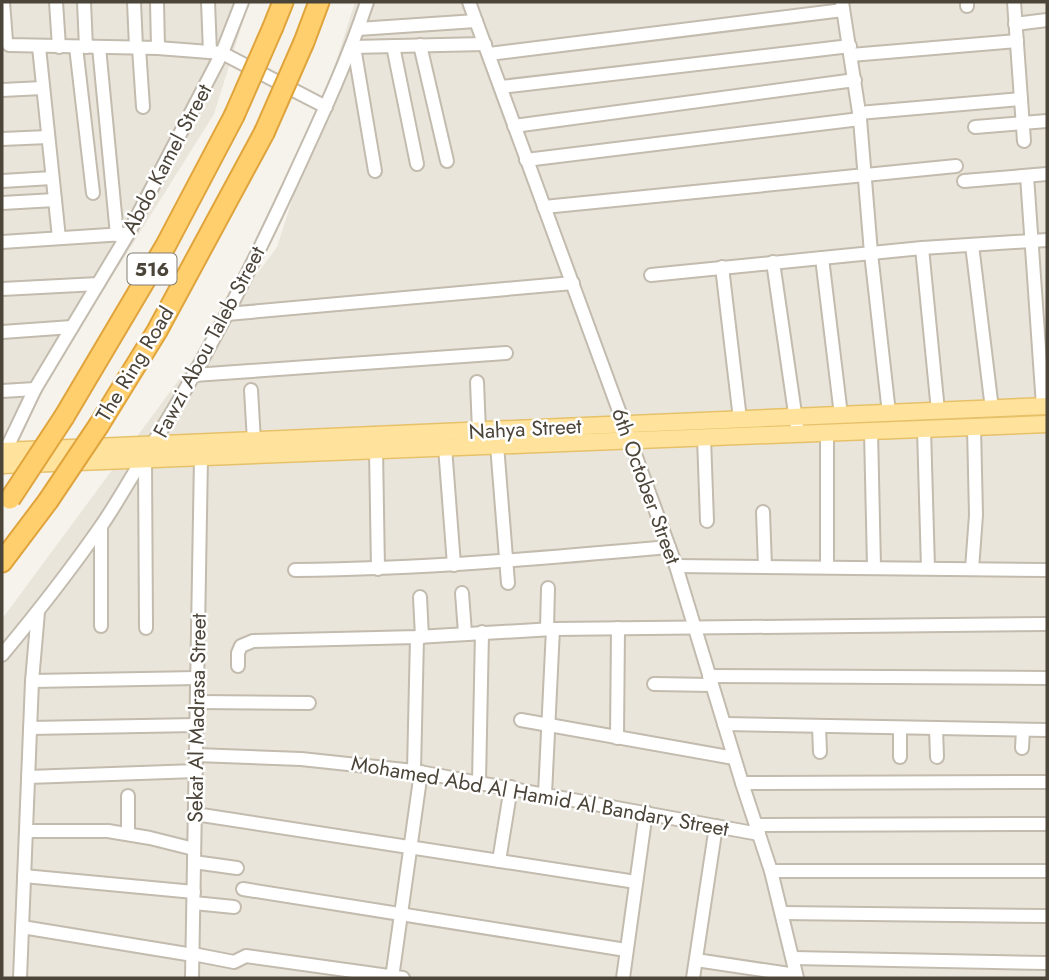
<svg xmlns="http://www.w3.org/2000/svg" width="1049" height="980" font-family="Jost,sans-serif">
	<style>
		.residential { fill: #eae5da }
		.lines { fill: none; stroke-linecap: round; stroke-linejoin: round }
		.minor-casing { stroke: #c2bbae; stroke-width: 16 }
		.major-casing { stroke: #e6c16a; stroke-width: 19 }
		.highway-casing { stroke: #e0a43c; stroke-width: 23 }
		.minor { stroke: #fff; stroke-width: 12 }
		.major { stroke: #ffe39c; stroke-width: 16 }
		.highway { stroke: #ffcf6e; stroke-width: 19 }
		.highway-bridge-casing { stroke: #e0a43c; stroke-width: 23; stroke-linecap: butt }
		.highway-bridge { stroke: #ffcf6e; stroke-width: 19 }
		.labels { text-anchor: middle; stroke-width: 5; stroke-linejoin: round; paint-order: stroke }
		.shield { fill: #fff; stroke: #817c74; stroke-width: 2 }
		.shield-label { font-size: 19px; font-weight: bold; fill: #4b4439 }
		.street-label { font-size: 21px; fill: #4b4439; stroke: #fff }
	</style>
	<rect width="100%" height="100%" fill="#f6f3ec"/>
	<!-- residential -->
	<g class="residential">
		<polygon points="2,2 249,2 214,114 16,430 2,448"/>
		<polygon points="355,2 1047,2 1047,978 2,978 2,619 277,247"/>
	</g>
	<g class="lines">
		<defs>
			<g id="minor">
				<polyline points="3,2 6,41 9,45 158,48 222,53 326,107"/>
				<polyline points="56,2 59,47"/>
				<polyline points="84,2 86,47"/>
				<polyline points="134,2 136,47"/>
				<polyline points="157,2 158,48"/>
				<polyline points="208,2 210,52"/>
				<polyline points="469,2 676,566 742,783 771,871 797,978"/>
				<polyline points="842,2 860,119 871,253 889,413"/>
				<polyline points="967,2 967,6"/>
				<polyline points="1014,2 1024,141"/>
				<polyline points="1015,24 1047,20"/>
				<polyline points="358,29 476,21"/>
				<polyline points="420,45 447,161"/>
				<polyline points="393,46 417,164"/>
				<polyline points="39,47 59,238"/>
				<polyline points="76,47 93,193"/>
				<polyline points="99,47 117,235"/>
				<polyline points="352,47 485,44"/>
				<polyline points="354,47 375,171"/>
				<polyline points="139,48 143,107"/>
				<polyline points="489,54 843,10"/>
				<polyline points="851,55 1017,41"/>
				<polyline points="501,87 850,46"/>
				<polyline points="2,90 43,88"/>
				<polyline points="859,113 1021,99"/>
				<polyline points="514,126 855,80"/>
				<polyline points="975,127 1047,121"/>
				<polyline points="2,139 48,137"/>
				<polyline points="526,160 860,119"/>
				<polyline points="1027,176 1043,406"/>
				<polyline points="2,181 52,178"/>
				<polyline points="964,181 1047,174"/>
				<polyline points="2,203 55,200"/>
				<polyline points="544,207 956,166"/>
				<polyline points="2,242 124,234"/>
				<polyline points="972,245 992,409"/>
				<polyline points="922,248 938,411"/>
				<polyline points="822,258 841,415"/>
				<polyline points="773,262 798,434"/>
				<polyline points="722,267 740,419"/>
				<polyline points="651,275 922,248 1047,240"/>
				<polyline points="2,289 98,284"/>
				<polyline points="227,314 573,283"/>
				<polyline points="2,332 72,327"/>
				<polyline points="194,375 506,353"/>
				<polyline points="477,382 479,431"/>
				<polyline points="251,390 254,441"/>
				<polyline points="2,391 35,389"/>
				<polyline points="924,429 928,568"/>
				<polyline points="871,431 874,567"/>
				<polyline points="704,438 707,521"/>
				<polyline points="497,445 508,583"/>
				<polyline points="445,447 454,565"/>
				<polyline points="376,450 378,569"/>
				<polyline points="3,456 35,389 128,234 222,53 242,2"/>
				<polyline points="145,459 146,628"/>
				<polyline points="763,512 765,567"/>
				<polyline points="101,528 101,626"/>
				<polyline points="676,566 1047,570"/>
				<polyline points="827,567 827,433"/>
				<polyline points="972,569 976,515 974,427"/>
				<path d="M 295,570 C 421,569 545,558 669,547"/>
				<polyline points="462,593 465,633"/>
				<polyline points="420,597 422,637"/>
				<polyline points="547,629 548,588"/>
				<path d="M 2,655 C 36,614 69,572 99,529 C 114,508 127,484 141,462 C 198,375 245,281 289,187 C 317,126 346,66 367,2"/>
				<polyline points="238,666 238,653 241,646 253,641 417,637 553,629 1047,624"/>
				<polyline points="709,676 1047,678"/>
				<polyline points="32,681 197,678"/>
				<polyline points="654,684 712,685"/>
				<polyline points="197,702 309,703"/>
				<polyline points="521,720 734,758"/>
				<polyline points="724,724 1047,730"/>
				<polyline points="819,727 820,752"/>
				<polyline points="30,728 197,725"/>
				<polyline points="900,729 900,757"/>
				<polyline points="936,729 937,757"/>
				<polyline points="617,738 618,628"/>
				<polyline points="1022,748 1023,730"/>
				<polyline points="196,755 301,759 414,771 759,834"/>
				<polyline points="414,771 417,637"/>
				<polyline points="28,777 196,771"/>
				<polyline points="479,782 482,632"/>
				<polyline points="742,783 1047,782"/>
				<polyline points="545,794 553,629"/>
				<polyline points="195,814 636,882"/>
				<polyline points="756,825 1047,824"/>
				<polyline points="26,831 108,831 150,838 194,849"/>
				<polyline points="128,833 128,796"/>
				<polyline points="499,861 511,787"/>
				<polyline points="194,862 237,868"/>
				<polyline points="771,871 1047,871"/>
				<polyline points="24,876 194,892"/>
				<polyline points="243,889 626,950"/>
				<polyline points="194,903 234,907"/>
				<polyline points="782,913 1047,916"/>
				<polyline points="22,927 193,955"/>
				<polyline points="193,954 234,962 246,956 403,978"/>
				<polyline points="793,958 1047,963"/>
				<polyline points="696,960 796,975"/>
				<polyline points="20,978 32,681 38,612"/>
				<polyline points="192,978 201,457"/>
				<polyline points="392,978 421,772"/>
				<polyline points="623,978 646,812"/>
				<polyline points="693,978 716,826"/>
			</g>
			<g id="major">
				<polyline points="2,451 1047,406"/>
				<polyline points="2,465 1047,424"/>
			</g>
			<g id="highway">
				<polyline points="273,27 283,2"/>
				<polyline points="304,42 319,2"/>
				<polyline points="64,417 166,245 234,116"/>
				<polyline points="99,425 157,331 264,133"/>
				<polyline points="2,562 48,501"/>
			</g>
		</defs>
		<!-- minor casing -->
		<use href="#minor" class="minor-casing"/>
		<!-- major casing -->
		<use href="#major" class="major-casing"/>
		<!-- highway casing -->
		<use href="#highway" class="highway-casing"/>
		<!-- minor -->
		<use href="#minor" class="minor"/>
		<!-- major -->
		<use href="#major" class="major"/>
		<!-- highway -->
		<use href="#highway" class="highway"/>
		<defs>
			<g id="highway-bridge">
				<polyline points="234,116 273,27"/>
				<polyline points="264,133 304,42"/>
				<polyline points="10,499 64,417"/>
				<polyline points="48,501 99,425"/>
			</g>
		</defs>
		<!-- highway-bridge casing -->
		<use href="#highway-bridge" class="highway-bridge-casing"/>
		<!-- highway-bridge -->
		<use href="#highway-bridge" class="highway-bridge"/>
	</g>
	<g class="labels">
		<!-- shield labels -->
		<rect class="shield" x="127.5" y="253.5" width="49" height="31" rx="5"/>
		<g class="shield-label">
			<text x="152" y="276">516</text>
		</g>
		<!-- street labels -->
		<g class="street-label">
			<text transform="translate(167 159) rotate(-62)" y="7">Abdo Kamel Street</text>
			<text transform="translate(209 342) rotate(-62)" y="7">Fawzi Abou Taleb Street</text>
			<text transform="translate(135 364) rotate(-59)" y="7">The Ring Road</text>
			<text transform="translate(525 429) rotate(-3)" y="7">Nahya Street</text>
			<text transform="translate(646 486) rotate(70)" y="7">6th October Street</text>
			<text transform="translate(197 718) rotate(-89)" y="7">Sekat Al Madrasa Street</text>
			<text transform="translate(540 796) rotate(10)" y="7">Mohamed Abd Al Hamid Al Bandary Street</text>
		</g>
	</g>
	<!-- border -->
	<rect width="1049" height="980" fill="none" stroke="#4b4439" stroke-width="7"/>
</svg>
